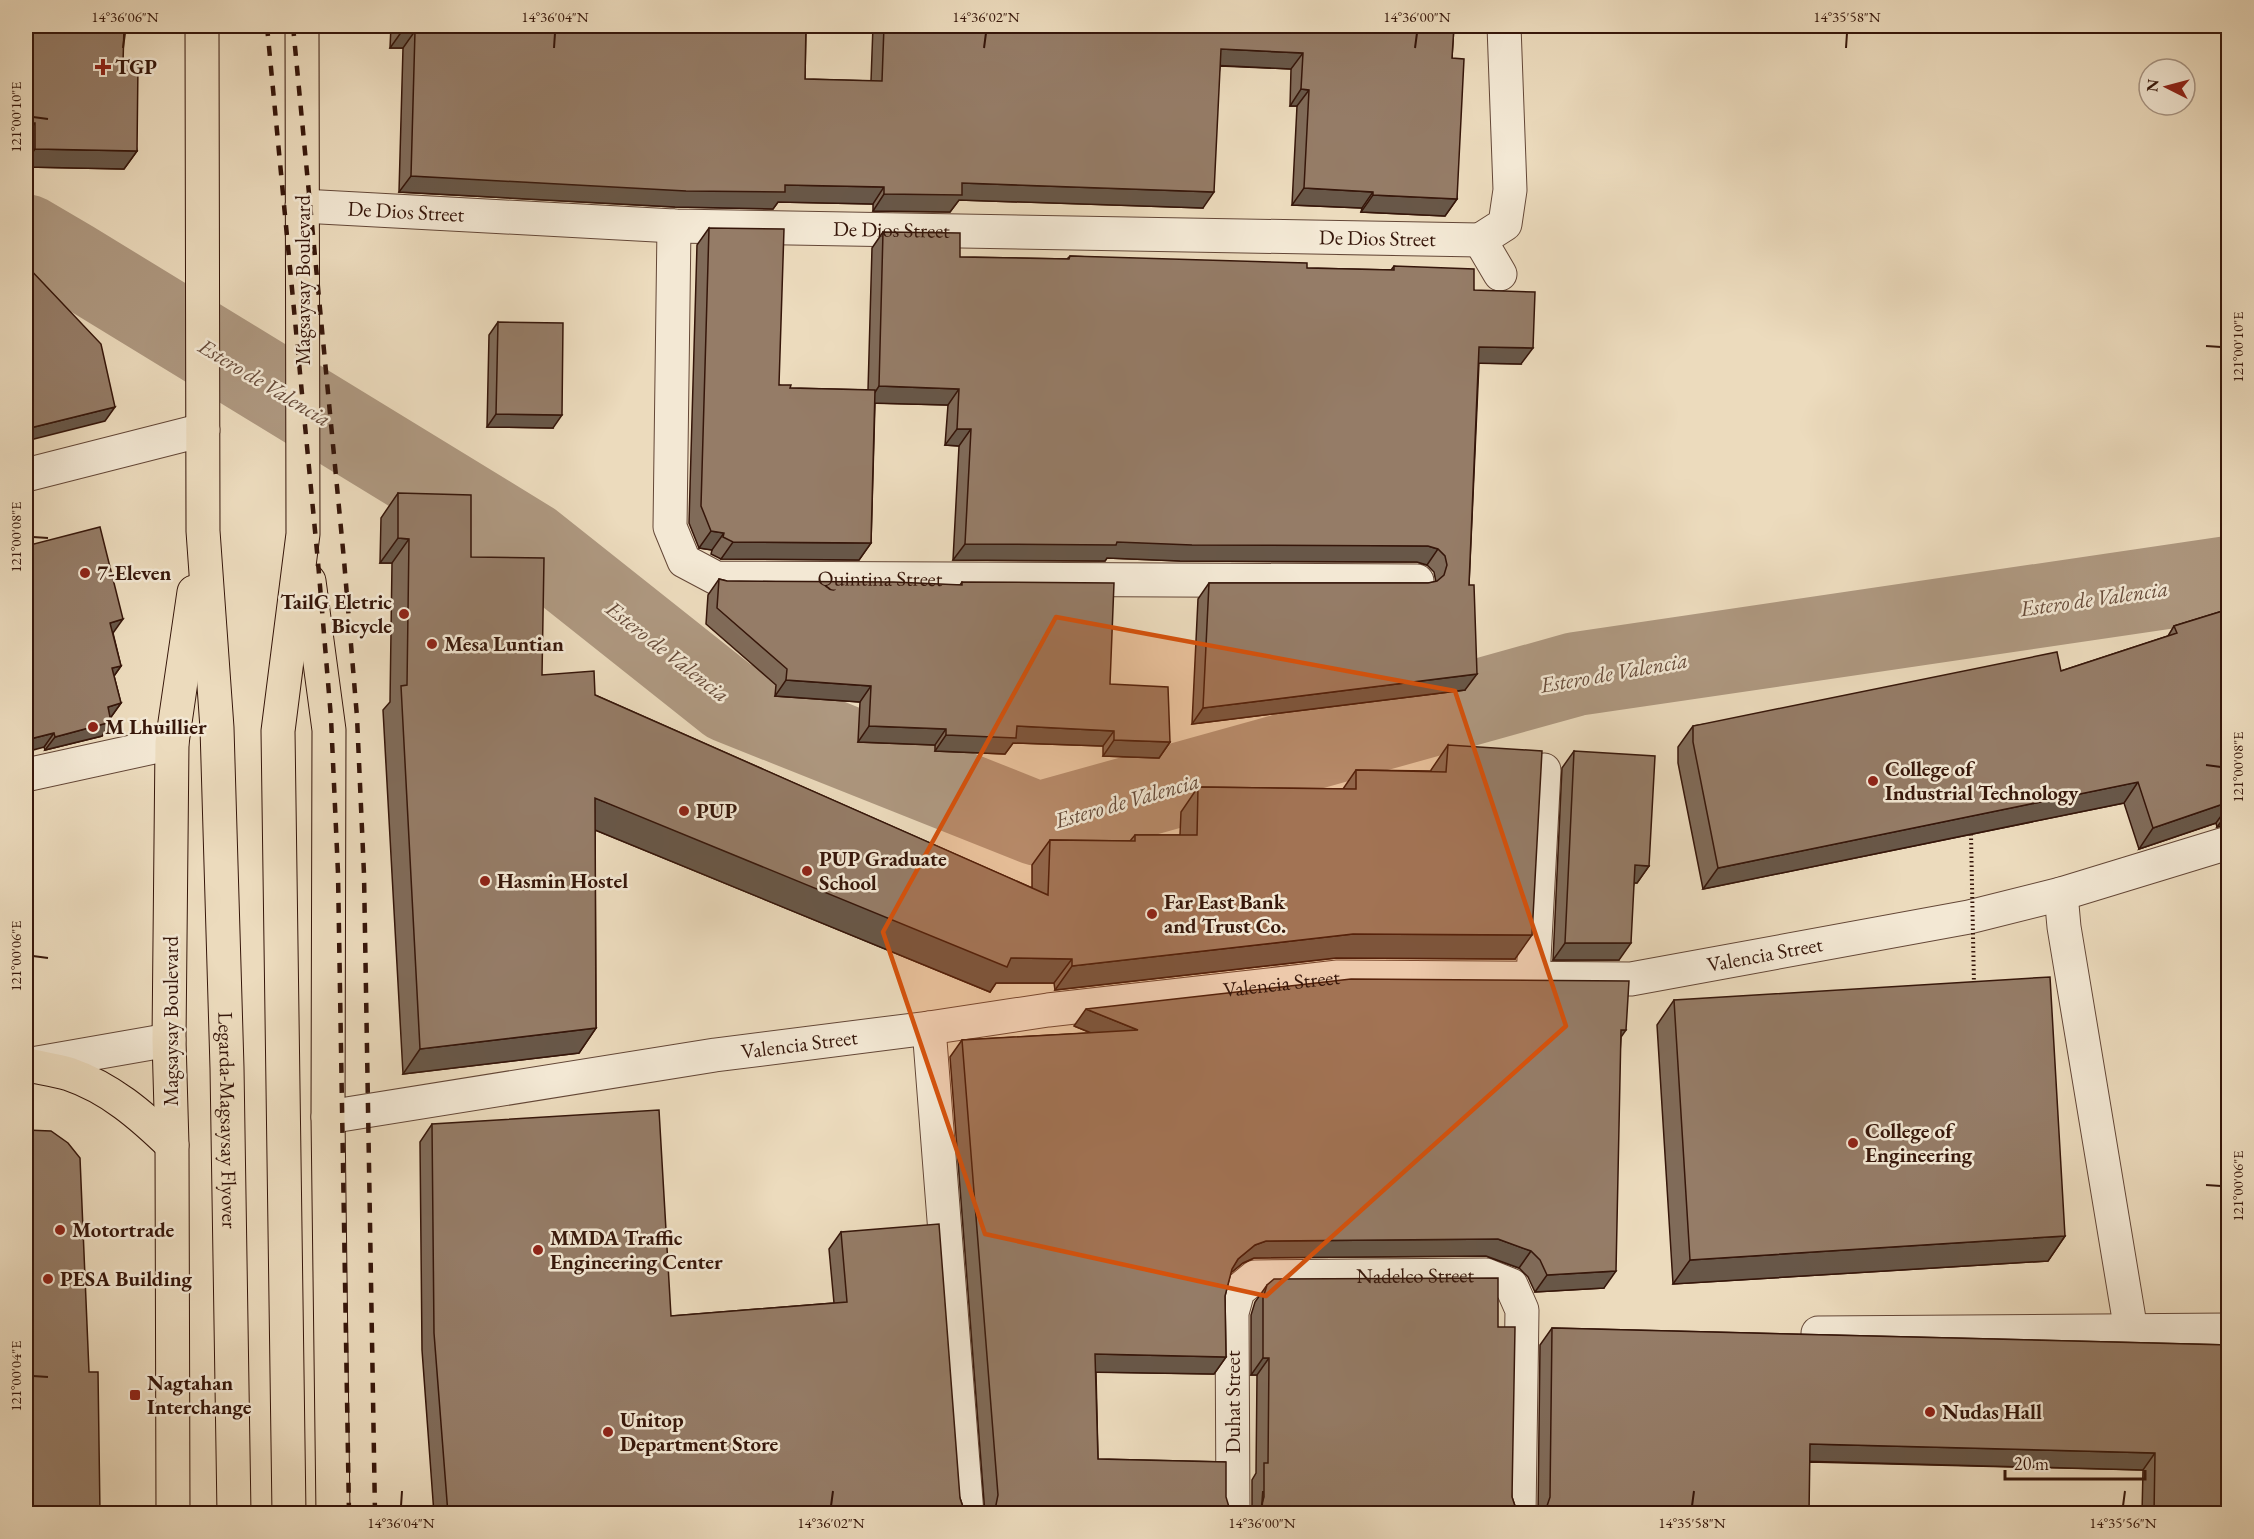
<svg xmlns="http://www.w3.org/2000/svg" width="2254" height="1539" font-family="'EB Garamond',serif">
	<style>
		.lines { fill: none; stroke-linecap: round; stroke-linejoin: round }
		.river { stroke: #ae9880; stroke-width: 84 }
		.minor-casing { stroke: #644737; stroke-width: 35 }
		.major-casing { stroke: #36160a; stroke-width: 35 }
		.minor { stroke: #f3e8d4; stroke-width: 33 }
		.major { stroke: #ecdbbd; stroke-width: 33 }
		.rail { stroke: #36160a; stroke-width: 4.5; stroke-dasharray: 10 10; stroke-linecap: butt }
		.path-bridge { stroke: #36160a; stroke-width: 4; stroke-dasharray: 1.5 3; stroke-linecap: butt }
		.wall { fill: #806b59; stroke: #36160a; stroke-width: 1.5 }
		.shaded-wall { fill: #685748; stroke: #36160a; stroke-width: 1.5 }
		.building { fill: #957c67; stroke: #36160a; stroke-width: 1.5 }
		.marked { fill: #d6520c; fill-opacity: 0.2; stroke: #d6520c; stroke-width: 4.5; stroke-linejoin: round }
		.ticks { fill: none; stroke: #36160a; stroke-width: 2 }
		.poi-dot { fill: #8f2418; stroke: #f3e8d4; stroke-width: 2 }
		.labels { text-anchor: middle; stroke-width: 5; stroke-linejoin: round; paint-order: stroke }
		.poi-label { font-size: 21px; font-weight: bold; fill: #36160a; stroke: #f3e8d4; text-anchor: start }
		.street-label { font-size: 21px; fill: #36160a; stroke: #f3e8d4 }
		.water-label { font-size: 22px; font-style: italic; fill: #664a39; stroke: #f3e8d4 }
		.neatline { fill: none; stroke: #36160a; stroke-width: 2 }
		.ticks-label { font-size: 15px; text-anchor: middle; fill: #36160a }
	</style>
	<rect width="100%" height="100%" fill="#ecdbbd"/>
	<filter id="stains"><feTurbulence type="fractalNoise" baseFrequency=".00333" numOctaves="4"/><feColorMatrix values="0 0 0 0 .2 0 0 0 0 .09 0 0 0 0 .02 0 0 0 .5 -.17"/></filter>
	<radialGradient id="worn" r=".72"><stop offset=".6" stop-color="#630" stop-opacity="0"/><stop offset="1" stop-color="#630" stop-opacity=".3"/></radialGradient>
	<g class="lines">
		<!-- river -->
		<polyline class="river" points="26,236 72,263 530,543 729,701 1038,824 1576,674 2228,578"/>
		<defs>
			<g id="minor">
				<path id="s1" d="M 302,206 L 674,226 L 1480,240"/>
				<path id="s2" d="M 674,226 L 670,527 L 684,561 L 716,578 L 1417,581"/>
				<polyline points="1500,274 1480,240 1505,224 1510,190 1504,26"/>
				<polyline points="26,475 203,430"/>
				<polyline points="26,775 172,743"/>
				<polyline points="2061,894 2064,927 2131,1331"/>
				<polyline points="1533,978 1544,770"/>
				<polyline points="929,1028 967,1514"/>
				<polyline points="26,1065 169,1040"/>
				<path id="s3" d="M 328,1117 L 715,1055 L 929,1028 L 1048,1010 L 1338,977 L 1631,979 L 1969,917 L 2061,894 L 2228,843"/>
				<polyline points="1818,1333 2228,1330"/>
				<path id="s4" d="M 1233,1514 L 1232,1313 L 1238,1291 L 1255,1277 L 1486,1275 L 1511,1285 L 1522,1310 L 1519,1514"/>
			</g>
			<g id="major">
				<path id="s5" d="M 202,26 L 203,531 L 217,728 L 227,1068 L 234,1514"/>
				<polyline points="309,581 329,730 328,1117 333,1514"/>
				<path d="M 28,1065 C 41,1068 55,1070 69,1074 C 110,1088 141,1115 172,1145"/>
				<polyline points="173,1514 172,1145 169,1040 172,743 194,592"/>
				<polyline points="289,1514 278,731 303,534 302,26"/>
			</g>
		</defs>
		<!-- minor casing -->
		<use href="#minor" class="minor-casing"/>
		<!-- major casing -->
		<use href="#major" class="major-casing"/>
		<!-- minor -->
		<use href="#minor" class="minor"/>
		<!-- major -->
		<use href="#major" class="major"/>
		<!-- rail -->
		<g class="rail">
			<polyline points="267,26 318,562 331,718 338,873 349,1514"/>
			<polyline points="293,26 344,560 357,717 364,874 375,1514"/>
		</g>
		<!-- path-bridge -->
		<polyline class="path-bridge" points="1971,834 1974,986"/>
	</g>
	<!-- wall -->
	<g class="wall">
		<polygon points="26,26 123,64 137,151 124,169 26,167"/>
		<polygon points="391,26 806,26 805,79 871,81 873,26 1454,26 1452,58 1457,199 1445,216 1361,212 1362,208 1292,205 1297,106 1290,106 1291,69 1220,66 1203,208 959,200 950,212 873,211 873,204 778,202 773,209 675,207 399,192 403,48 390,48"/>
		<polygon points="709,228 779,385 790,388 868,390 872,248 883,232 960,257 1067,259 1070,256 1307,268 1391,270 1394,266 1474,290 1521,364 1479,363 1469,585 1465,690 1192,724 1198,599 1209,583 1428,583 1436,582 1434,572 1427,565 1417,562 1180,561 1107,558 1105,561 953,560 959,446 945,445 948,405 875,403 871,543 859,560 721,559 711,554 712,550 699,548 689,523 697,245"/>
		<polygon points="498,322 553,428 487,427 489,335"/>
		<polygon points="398,493 471,557 542,675 595,695 1032,888 1032,865 1050,840 1130,841 1135,835 1180,835 1181,812 1198,787 1343,789 1356,770 1431,771 1431,770 1448,745 1515,959 1336,958 1055,990 1054,983 996,983 990,992 595,830 596,1028 579,1053 403,1074 383,710 390,702 392,563 380,563 381,518"/>
		<polygon points="719,579 727,581 960,585 962,582 1110,684 1170,742 1159,758 1103,756 1103,746 1013,743 1005,754 935,751 935,745 858,742 860,702 775,696 776,685 706,624 708,595"/>
		<polygon points="2229,609 2229,824 2217,827 2216,823 2139,849 2124,803 1703,889 1678,763 1678,747 1693,726 2061,671 2168,636 2174,626"/>
		<polygon points="113,633 121,666 114,676 121,703 111,717 110,717 102,736 45,750 44,747"/>
		<polygon points="1574,751 1649,866 1637,883 1634,883 1619,960 1553,960 1562,768"/>
		<polygon points="1674,1000 2065,1236 2048,1261 1673,1284 1657,1025"/>
		<polygon points="1074,1026 1621,1038 1604,1288 1535,1292 1528,1277 1519,1268 1486,1256 1254,1258 1243,1263 1231,1272 1225,1296 1226,1357 1214,1374 1096,1372 1098,1459 1226,1462 985,1514 950,1057 962,1040 1091,1033"/>
		<polygon points="432,1124 671,1316 834,1303 829,1249 841,1232 960,1498 963,1507 971,1514 434,1514 422,1350 420,1142"/>
		<polygon points="1267,1285 1498,1327 1512,1497 1515,1506 1522,1513 1252,1514 1252,1480 1256,1473 1257,1375 1251,1375 1251,1315 1255,1302"/>
		<polygon points="1552,1328 2229,1345 2229,1514 2142,1514 2143,1470 1809,1462 1538,1514 1540,1345"/>
	</g>
	<!-- shaded-wall -->
	<g class="shaded-wall">
		<polygon points="402,31 415,31 403,48 390,48"/>
		<polygon points="1221,49 1303,53 1291,69 1209,65"/>
		<polygon points="1301,89 1309,90 1297,106 1290,106"/>
		<polygon points="26,123 35,123 26,137"/>
		<polygon points="35,149 137,151 124,169 26,167 26,162"/>
		<polygon points="411,176 785,185 884,187 873,204 778,202 773,209 675,207 399,192"/>
		<polygon points="962,183 1214,192 1203,208 959,200 950,212 873,211 884,194"/>
		<polygon points="1304,188 1373,192 1362,208 1292,205"/>
		<polygon points="1373,195 1457,199 1445,216 1361,212"/>
		<polygon points="1479,347 1533,348 1521,364 1468,363"/>
		<polygon points="879,386 959,389 948,405 868,403"/>
		<polygon points="115,407 105,421 26,441 26,429"/>
		<polygon points="496,414 562,415 553,428 487,427"/>
		<polygon points="957,429 971,429 959,446 945,445"/>
		<polygon points="711,531 724,533 712,550 699,548"/>
		<polygon points="398,538 409,539 392,563 380,563"/>
		<polygon points="733,542 871,543 859,560 721,559"/>
		<polygon points="1117,542 1428,546 1438,549 1427,565 1417,562 1180,561 1107,558 1105,561 953,560 965,544"/>
		<polygon points="123,619 113,633 101,636 110,623"/>
		<polygon points="121,666 111,680 112,668"/>
		<polygon points="1477,674 1465,690 1192,724 1203,708"/>
		<polygon points="786,680 871,686 860,702 775,696"/>
		<polygon points="121,703 111,717 98,720 108,707"/>
		<polygon points="111,722 102,736 45,750 55,737"/>
		<polygon points="869,726 946,729 935,745 858,742"/>
		<polygon points="1017,726 1114,731 1103,746 1013,743 1005,754 935,751 946,735"/>
		<polygon points="54,733 44,747 26,752 26,740"/>
		<polygon points="1114,740 1170,742 1159,758 1103,756"/>
		<polygon points="2138,782 2124,803 1703,889 1718,868"/>
		<polygon points="595,798 1011,958 1072,959 1054,983 996,983 990,992 578,823"/>
		<polygon points="2229,802 2229,805 2216,823 2139,849 2153,828"/>
		<polygon points="2229,811 2229,824 2217,827"/>
		<polygon points="1635,865 1649,866 1637,883 1623,882"/>
		<polygon points="1353,934 1532,935 1515,959 1336,958 1055,990 1072,966"/>
		<polygon points="1565,943 1631,943 1619,960 1553,960"/>
		<polygon points="1086,1009 1138,1030 1126,1047 1074,1026"/>
		<polygon points="596,1028 579,1053 403,1074 420,1049"/>
		<polygon points="1621,1030 1626,1030 1614,1047"/>
		<polygon points="2065,1236 2048,1261 1673,1284 1690,1260"/>
		<polygon points="1498,1239 1531,1251 1519,1268 1486,1256 1254,1258 1243,1263 1226,1277 1238,1259 1255,1245 1266,1241"/>
		<polygon points="1616,1271 1604,1288 1535,1292 1547,1275"/>
		<polygon points="1095,1354 1226,1357 1214,1374 1083,1372"/>
		<polygon points="1263,1358 1269,1358 1257,1375 1251,1375"/>
		<polygon points="1810,1444 2155,1453 2143,1470 1797,1461"/>
	</g>
	<!-- building -->
	<g class="building">
		<polygon points="26,26 124,26 123,64 138,64 137,151 35,149 35,123 26,123"/>
		<polygon points="402,26 806,26 805,79 882,81 884,26 1454,26 1452,58 1464,59 1457,199 1373,195 1373,192 1304,188 1309,90 1301,89 1303,53 1221,49 1214,192 962,183 962,195 884,194 884,187 785,185 785,192 686,191 411,176 415,31 402,31"/>
		<polygon points="709,228 784,229 779,385 791,385 790,388 875,390 871,543 733,542 723,537 724,533 711,531 701,506"/>
		<polygon points="883,232 960,233 960,257 1069,259 1070,256 1307,263 1307,268 1394,270 1394,266 1474,269 1474,290 1535,292 1533,348 1479,347 1469,585 1474,585 1477,674 1203,708 1209,583 1428,583 1437,581 1444,575 1447,565 1445,556 1438,549 1428,546 1192,545 1117,542 1116,545 965,544 971,429 957,429 959,389 879,386"/>
		<polygon points="26,265 101,344 115,407 26,429"/>
		<polygon points="498,322 563,323 562,415 496,414"/>
		<polygon points="398,493 471,495 471,557 544,558 542,675 594,671 595,695 1048,895 1050,840 1135,841 1135,835 1197,835 1198,787 1356,789 1356,770 1446,772 1448,745 1542,751 1532,935 1353,934 1072,966 1072,959 1011,958 1007,967 595,798 596,1028 420,1049 401,686 407,685 409,539 398,538"/>
		<polygon points="100,527 123,619 110,623 121,666 112,668 121,703 108,707 111,722 55,737 54,733 26,740 26,546"/>
		<polygon points="719,579 727,581 894,582 962,585 962,582 1114,583 1110,684 1168,687 1170,742 1114,740 1114,731 1017,726 1016,738 946,735 946,729 869,726 871,686 786,680 787,669 717,608"/>
		<polygon points="2229,609 2229,802 2153,828 2138,782 1718,868 1693,742 1693,726 2057,652 2061,671 2177,633 2174,626"/>
		<polygon points="1574,751 1655,756 1649,866 1635,865 1631,943 1565,943"/>
		<polygon points="2050,977 2065,1236 1690,1260 1674,1000"/>
		<polygon points="1351,979 1629,981 1626,1030 1621,1030 1616,1271 1547,1275 1540,1260 1531,1251 1498,1239 1266,1241 1255,1245 1238,1259 1232,1269 1225,1296 1226,1357 1095,1354 1098,1459 1226,1462 1226,1497 1229,1507 1237,1514 987,1514 989,1513 996,1505 998,1495 962,1040 1138,1030 1086,1009"/>
		<polygon points="659,1110 671,1316 847,1302 841,1232 939,1224 960,1498 963,1507 971,1514 448,1514 434,1333 432,1124"/>
		<polygon points="26,1130 51,1131 68,1143 80,1158 89,1372 98,1372 100,1514 26,1514"/>
		<polygon points="1498,1278 1498,1327 1515,1327 1512,1497 1515,1506 1523,1514 1252,1514 1255,1513 1261,1507 1264,1497 1264,1463 1268,1463 1269,1358 1263,1358 1263,1298 1267,1285 1274,1279"/>
		<polygon points="1552,1328 2229,1345 2229,1514 2154,1514 2155,1453 1810,1444 1809,1514 1538,1514 1541,1513 1547,1506 1550,1497"/>
	</g>
	<!-- marked area -->
	<path class="marked" d="M 1056,617 L 1455,691 L 1566,1026 L 1266,1296 L 985,1234 L 883,932 Z"/>
	<!-- ticks -->
	<path class="ticks" d="M 123,48 L 125,33M 554,48 L 555,33M 984,48 L 986,33M 1415,48 L 1417,33M 1846,48 L 1847,33M 33,117 L 48,119M 2206,346 L 2221,347M 33,537 L 48,538M 2206,765 L 2221,767M 33,956 L 48,958M 2206,1185 L 2221,1186M 33,1376 L 48,1377M 401,1506 L 402,1491M 831,1506 L 833,1491M 1262,1506 L 1263,1491M 1692,1506 L 1694,1491M 2123,1506 L 2125,1491"/>
	<!-- markers -->
	<g class="poi-dot">
		<path d="M100 58h6v6h6v6h-6v6h-6v-6h-6v-6h6z"/>
		<circle cx="85" cy="573" r="6"/>
		<circle cx="404" cy="614" r="6"/>
		<circle cx="432" cy="644" r="6"/>
		<circle cx="93" cy="727" r="6"/>
		<circle cx="1873" cy="781" r="6"/>
		<circle cx="684" cy="811" r="6"/>
		<circle cx="807" cy="871" r="6"/>
		<circle cx="485" cy="881" r="6"/>
		<circle cx="1152" cy="914" r="6"/>
		<circle cx="1853" cy="1143" r="6"/>
		<circle cx="60" cy="1230" r="6"/>
		<circle cx="538" cy="1250" r="6"/>
		<circle cx="48" cy="1279" r="6"/>
		<rect x="129" y="1389" width="12" height="12" rx="3"/>
		<circle cx="1930" cy="1412" r="6"/>
		<circle cx="608" cy="1432" r="6"/>
	</g>
	<g class="labels">
		<!-- poi labels -->
		<g class="poi-label">
			<text x="115" y="74">TGP</text>
			<text x="97" y="580">7-Eleven</text>
			<text x="392" y="609" text-anchor="end">TailG Eletric<tspan x="392" dy="24">Bicycle</tspan></text>
			<text x="444" y="651">Mesa Luntian</text>
			<text x="105" y="734">M Lhuillier</text>
			<text x="1885" y="776">College of<tspan x="1885" dy="24">Industrial Technology</tspan></text>
			<text x="696" y="818">PUP</text>
			<text x="819" y="866">PUP Graduate<tspan x="819" dy="24">School</tspan></text>
			<text x="497" y="888">Hasmin Hostel</text>
			<text x="1164" y="909">Far East Bank<tspan x="1164" dy="24">and Trust Co.</tspan></text>
			<text x="1865" y="1138">College of<tspan x="1865" dy="24">Engineering</tspan></text>
			<text x="72" y="1237">Motortrade</text>
			<text x="550" y="1245">MMDA Traffic<tspan x="550" dy="24">Engineering Center</tspan></text>
			<text x="60" y="1286">PESA Building</text>
			<text x="147" y="1390">Nagtahan<tspan x="147" dy="24">Interchange</tspan></text>
			<text x="1942" y="1419">Nudas Hall</text>
			<text x="620" y="1427">Unitop<tspan x="620" dy="24">Department Store</tspan></text>
		</g>
		<!-- street labels -->
		<g class="street-label">
			<text dy="7" stroke="none"><textPath href="#s1" startOffset="104">De Dios Street</textPath></text>
			<text dy="7" stroke="none"><textPath href="#s1" startOffset="590">De Dios Street</textPath></text>
			<text dy="7" stroke="none"><textPath href="#s1" startOffset="1076">De Dios Street</textPath></text>
			<text transform="translate(303 280) rotate(-90)" y="7">Magsaysay Boulevard</text>
			<text dy="7" stroke="none"><textPath href="#s2" startOffset="538">Quintina Street</textPath></text>
			<text dy="7" stroke="none"><textPath href="#s3" startOffset="1449">Valencia Street</textPath></text>
			<text dy="7" stroke="none"><textPath href="#s3" startOffset="963">Valencia Street</textPath></text>
			<text transform="translate(171 1021) rotate(-90)" y="7">Magsaysay Boulevard</text>
			<text dy="7" stroke="none"><textPath href="#s3" startOffset="477">Valencia Street</textPath></text>
			<text dy="7" stroke="none"><textPath href="#s5" startOffset="1095">Legarda-Magsaysay Flyover</textPath></text>
			<text dy="7" stroke="none"><textPath href="#s4" startOffset="406">Nadelco Street</textPath></text>
			<text transform="translate(1233 1402) rotate(-90)" y="7">Duhat Street</text>
		</g>
		<!-- water labels -->
		<g class="water-label">
			<text transform="translate(265 382) rotate(31)" y="8">Estero de Valencia</text>
			<text transform="translate(2094 598) rotate(-8)" y="8">Estero de Valencia</text>
			<text transform="translate(668 651) rotate(38)" y="8">Estero de Valencia</text>
			<text transform="translate(1614 672) rotate(-10)" y="8">Estero de Valencia</text>
			<text transform="translate(1127 800) rotate(-16)" y="8">Estero de Valencia</text>
		</g>
	</g>
	<!-- margin -->
	<rect width="2254" height="1539" fill="none" stroke="#ecdbbd" stroke-width="66"/>
	<!-- north arrow -->
	<g transform="translate(2167 87) rotate(276)"><circle r="28" fill="#f3e8d4" stroke="#a79483" stroke-width="1.5"/>
	<path d="M0-4.5L10 22L0 15L-10 22Z" fill="#8f2418"/>
	<text y="-9" font-size="16" font-weight="bold" text-anchor="middle" fill="#36160a">N</text>
	</g>
	<!-- scale -->
	<path d="M2005 1470v9h140v-9" fill="none" stroke="#36160a" stroke-width="3"/>
	<text x="2014" y="1470" font-size="18" fill="#36160a" stroke="#f3e8d4" stroke-width="4.5" paint-order="stroke">20 m</text>
	<rect x="33" y="33" width="2188" height="1473" class="neatline"/>
	<g class="ticks-label">
		<text x="125" y="22">14°36'06"N</text>
		<text x="555" y="22">14°36'04"N</text>
		<text x="986" y="22">14°36'02"N</text>
		<text x="1417" y="22">14°36'00"N</text>
		<text x="1847" y="22">14°35'58"N</text>
		<text transform="translate(16 117) rotate(-90)" y="5">121°00'10"E</text>
		<text transform="translate(2238 347) rotate(-90)" y="5">121°00'10"E</text>
		<text transform="translate(16 537) rotate(-90)" y="5">121°00'08"E</text>
		<text transform="translate(2238 767) rotate(-90)" y="5">121°00'08"E</text>
		<text transform="translate(16 956) rotate(-90)" y="5">121°00'06"E</text>
		<text transform="translate(2238 1186) rotate(-90)" y="5">121°00'06"E</text>
		<text transform="translate(16 1376) rotate(-90)" y="5">121°00'04"E</text>
		<text x="401" y="1528">14°36'04"N</text>
		<text x="831" y="1528">14°36'02"N</text>
		<text x="1262" y="1528">14°36'00"N</text>
		<text x="1692" y="1528">14°35'58"N</text>
		<text x="2123" y="1528">14°35'56"N</text>
	</g>
	<rect width="100%" height="100%" filter="url(#stains)"/>
	<rect width="100%" height="100%" fill="url(#worn)"/>
</svg>
